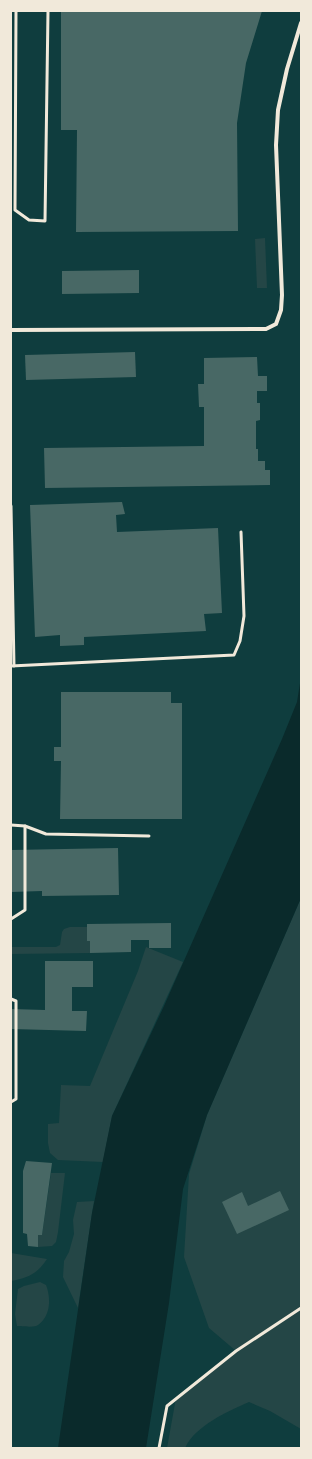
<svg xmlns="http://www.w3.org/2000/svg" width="312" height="1459" font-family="Jost,sans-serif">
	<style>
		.green { fill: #244646 }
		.water { fill: #0a2a2b }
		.building { fill: #486865 }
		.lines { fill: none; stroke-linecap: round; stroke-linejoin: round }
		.service { stroke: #f1e9da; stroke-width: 3 }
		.minor { stroke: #f1e9da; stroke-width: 4 }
	</style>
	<rect width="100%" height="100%" fill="#0f3d3e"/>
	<!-- green -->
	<g class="green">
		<polygon points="265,238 267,288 257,288 255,239"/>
		<path d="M 301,898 L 301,1429 L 270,1411 L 249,1402 C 228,1411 195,1426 185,1448 L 167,1448 L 176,1398 L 236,1351 L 209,1328 L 184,1257 L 189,1174 L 207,1115 Z"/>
		<polygon points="70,927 87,927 87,941 90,941 90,953 11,954 11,947 56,947 60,945 62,932 64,929"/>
		<polygon points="146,947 183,962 112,1116 103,1162 58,1160 50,1153 48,1143 48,1124 59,1123 61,1085 90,1086 138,971"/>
		<polygon points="51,1173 65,1173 58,1232 56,1242 52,1246 38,1247 38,1235 42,1235"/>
		<polygon points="94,1201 92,1213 78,1308 63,1277 64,1261 69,1252 74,1234 73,1220 77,1202"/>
		<path d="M 11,1253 L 47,1259 C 37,1274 28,1278 11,1281 Z"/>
		<path d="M 40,1282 L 46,1285 C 51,1298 51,1316 38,1325 C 35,1328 21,1326 17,1326 L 15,1314 L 18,1289 L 24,1286 Z"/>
	</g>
	<!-- water -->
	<polygon class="water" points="301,677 301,898 207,1115 183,1189 169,1303 146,1448 58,1448 92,1213 112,1116 164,1006 282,739 297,702"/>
	<!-- building -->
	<g class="building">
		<polygon points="61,11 262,11 246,63 237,123 238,231 76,232 77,130 61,130"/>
		<polygon points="139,270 139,293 62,294 62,271"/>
		<polygon points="135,352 136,377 26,380 25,355"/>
		<polygon points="257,357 258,376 267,376 267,391 257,391 257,403 260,403 260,420 256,421 256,449 258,449 258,461 265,461 265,470 270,470 270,485 45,488 44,448 204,446 204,407 199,407 198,384 204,384 204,358"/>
		<polygon points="122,502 125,514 116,515 117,532 218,528 222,613 204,614 206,631 84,637 84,645 60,646 60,635 35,637 30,505"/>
		<polygon points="61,692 171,692 171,703 182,703 182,819 60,819 61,761 54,761 54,747 61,747"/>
		<polygon points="118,848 119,895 42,896 42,891 11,892 11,850"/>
		<polygon points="171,923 171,948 149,948 149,940 131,940 131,952 90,953 90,941 87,941 87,924"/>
		<polygon points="45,961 93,961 93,987 72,987 72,1011 87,1011 86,1031 11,1029 11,1009 45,1010"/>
		<polygon points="26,1161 52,1163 42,1235 38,1235 38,1247 28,1246 27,1234 23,1233 23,1171"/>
		<polygon points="280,1191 289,1210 237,1234 222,1202 242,1192 248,1206"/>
	</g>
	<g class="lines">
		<!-- service -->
		<g class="service">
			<polyline points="16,11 15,210 29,220 45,221 48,11"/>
			<polyline points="11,506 14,666"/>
			<polyline points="11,666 234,655 240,641 244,616 241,532"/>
			<polyline points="11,825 25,826 46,834 149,836"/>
			<polyline points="11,919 25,910 25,826"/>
			<polyline points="11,999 16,1001 16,1099 11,1102"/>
			<polyline points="159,1448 167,1406 236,1351 301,1308"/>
		</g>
		<!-- minor -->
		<polyline class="minor" points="11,330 266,329 276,324 281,310 282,295 276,145 278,110 287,69 301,23"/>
	</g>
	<!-- border -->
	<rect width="312" height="1459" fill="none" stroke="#f1e9da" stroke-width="24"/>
</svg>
